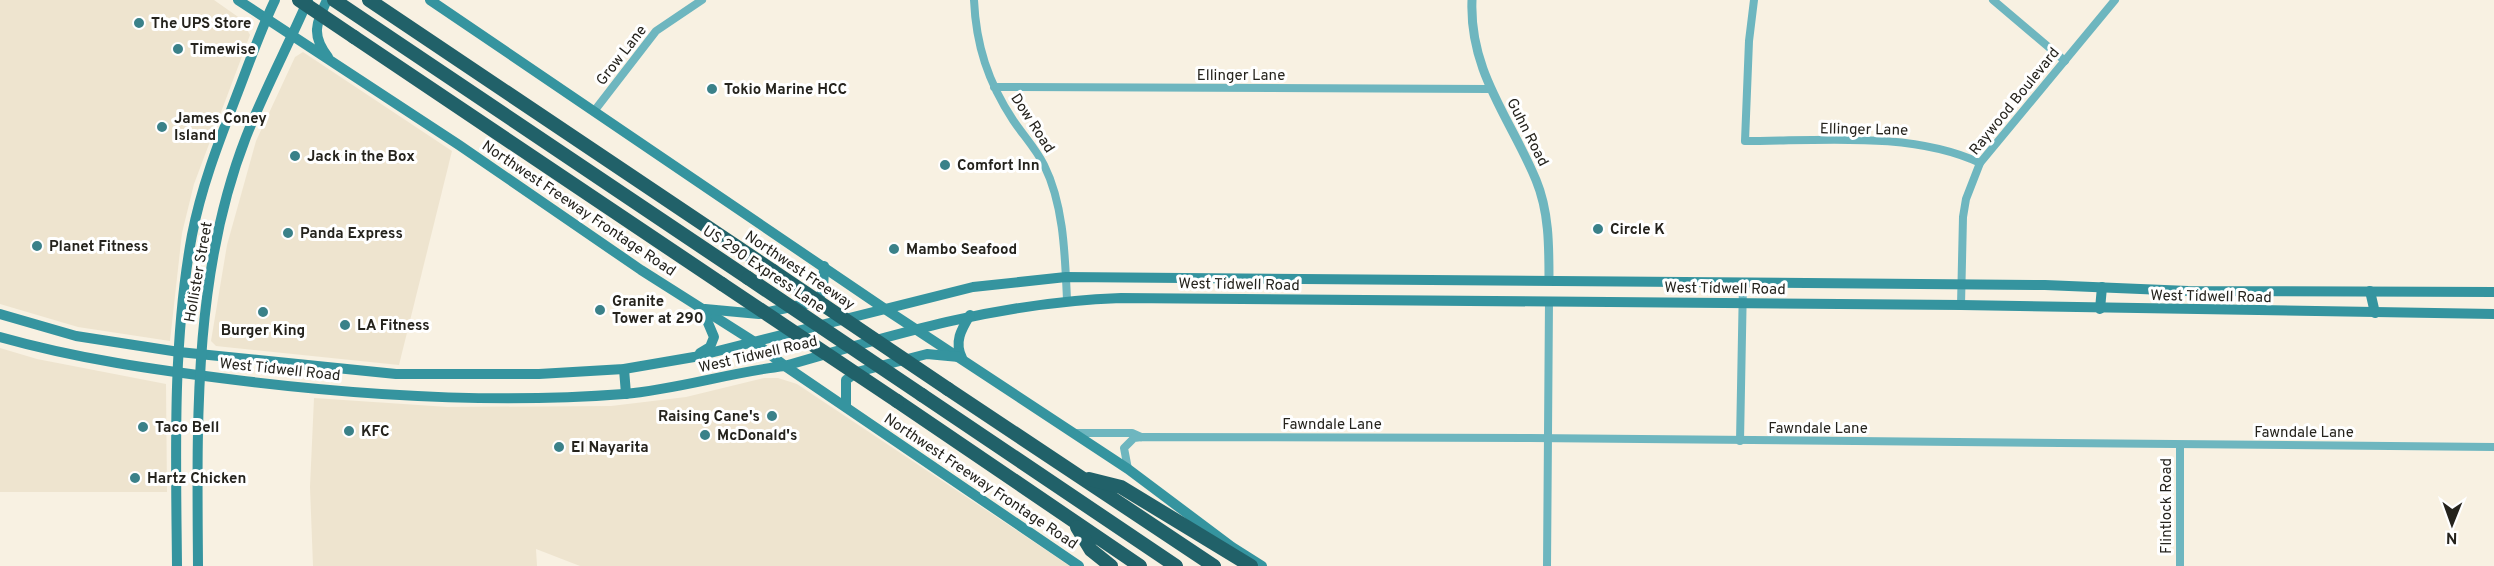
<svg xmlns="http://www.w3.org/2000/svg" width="2494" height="566" font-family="Overpass,sans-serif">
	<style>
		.built { fill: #eee4cf }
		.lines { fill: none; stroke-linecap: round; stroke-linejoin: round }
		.minor { stroke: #6eb6bf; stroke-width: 8 }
		.tertiary { stroke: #6eb6bf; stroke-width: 9 }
		.secondary { stroke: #35949f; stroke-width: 10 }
		.motorway { stroke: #216169; stroke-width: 14 }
		.motorway-bridge { stroke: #216169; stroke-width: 14 }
		.poi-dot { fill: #3a8189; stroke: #fff; stroke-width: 2 }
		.labels { text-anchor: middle; stroke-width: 6; stroke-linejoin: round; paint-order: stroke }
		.poi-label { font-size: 15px; font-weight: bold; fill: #25231d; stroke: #fff; text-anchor: start }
		.street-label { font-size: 15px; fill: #25231d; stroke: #fff }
	</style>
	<rect width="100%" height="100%" fill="#f8f1e2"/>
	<!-- built -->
	<g class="built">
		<polygon points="0,0 214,0 241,19 250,35 194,184 182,233 170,341 78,327 0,304"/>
		<polygon points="303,52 452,151 399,365 216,346 211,341 227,245 256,141 295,57"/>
		<polygon points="0,348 37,359 166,384 167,492 0,492"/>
		<polygon points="764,378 778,378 797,384 1070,566 580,566 536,549 537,566 313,566 310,487 314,398 448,407 611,406 686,397"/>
	</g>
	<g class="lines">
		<!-- minor -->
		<g class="minor">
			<path d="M 974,0 C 976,45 988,82 1013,120 C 1023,135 1036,149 1044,165 C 1064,205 1065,256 1067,300"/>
			<path d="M 1754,0 L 1749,41 L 1745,141 C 1820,141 1912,131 1980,163"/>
			<polyline points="1993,0 2065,61"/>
			<polyline points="994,87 1489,89"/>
			<polyline points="595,110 656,31 702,0"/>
			<polyline points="1961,305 1963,217 1966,199 1980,163 2115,0"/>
			<polyline points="1074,433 1132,433 1141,437"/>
			<polyline points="1740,441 1743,282"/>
			<polyline points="2180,445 2180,566"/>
			<polyline points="1128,469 1124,448 1134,438 1142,437 1530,438 2494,447"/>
			<polyline points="1547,566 1549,301"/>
		</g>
		<!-- tertiary -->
		<path class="tertiary" d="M 1472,0 C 1469,72 1511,119 1536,180 C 1549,211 1549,246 1549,279"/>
		<!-- secondary -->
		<g class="secondary">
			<polyline points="238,0 459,145 641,270 753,341 785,366 1079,566"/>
			<path d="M 327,0 C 316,24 311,35 328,57"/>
			<polyline points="430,0 885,309 1128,469 1232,547 1262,566"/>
			<polyline points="2370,291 2375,313"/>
			<polyline points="705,309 759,314 814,302 823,292 824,266"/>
			<polyline points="2100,309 2102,287"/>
			<polyline points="0,314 76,336 179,352 396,374 539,374 624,369 694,357 973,287 1066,277 2045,285 2188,291 2494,292"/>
			<path d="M 0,337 C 78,359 156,370 236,380 C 365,396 495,404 624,394 C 679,389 731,372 785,366 C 898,333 1002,302 1121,298 L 1961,305 L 2494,314"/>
			<polyline points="700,353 710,347 714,337 703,311"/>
			<path d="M 962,358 C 954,342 961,330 970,315"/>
			<polyline points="624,369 626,394"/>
			<polyline points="846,407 846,380 857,372 927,354 959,357"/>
			<path d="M 177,566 C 176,456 172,344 192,235 C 202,183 222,134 241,84 C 252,55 262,27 275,0"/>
			<path d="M 198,566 C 197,423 193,273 246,137 C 264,91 288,46 308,0"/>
		</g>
		<!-- motorway -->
		<g class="motorway">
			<polyline points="334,0 748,278"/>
			<polyline points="369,0 773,271"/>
			<polyline points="354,37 722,284"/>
			<polyline points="948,389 1214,566"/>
			<polyline points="922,395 1176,566"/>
			<polyline points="897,401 1140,566"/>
			<polyline points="1089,479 1121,487 1251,566"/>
			<polyline points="1077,527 1091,550 1111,566"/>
		</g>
		<!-- motorway-bridge -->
		<g class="motorway-bridge">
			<polyline points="299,0 354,37"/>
			<polyline points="773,271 948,389"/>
			<polyline points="748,278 922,395"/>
			<polyline points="722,284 897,401"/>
		</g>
	</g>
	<!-- markers -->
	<g class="poi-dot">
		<circle cx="139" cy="23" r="6"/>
		<circle cx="178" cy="49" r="6"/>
		<circle cx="712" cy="89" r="6"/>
		<circle cx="162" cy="127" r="6"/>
		<circle cx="295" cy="156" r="6"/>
		<circle cx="945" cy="165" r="6"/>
		<circle cx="1598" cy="229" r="6"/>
		<circle cx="288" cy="233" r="6"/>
		<circle cx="37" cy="246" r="6"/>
		<circle cx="894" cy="249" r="6"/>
		<circle cx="600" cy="310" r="6"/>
		<circle cx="263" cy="312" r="6"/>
		<circle cx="345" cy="325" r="6"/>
		<circle cx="772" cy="416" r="6"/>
		<circle cx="143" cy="427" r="6"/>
		<circle cx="349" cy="431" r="6"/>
		<circle cx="705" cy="435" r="6"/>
		<circle cx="559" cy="447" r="6"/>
		<circle cx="135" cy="478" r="6"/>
	</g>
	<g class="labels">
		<!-- poi labels -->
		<g class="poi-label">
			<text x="151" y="28">The UPS Store</text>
			<text x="190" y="54">Timewise</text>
			<text x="724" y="94">Tokio Marine HCC</text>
			<text x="174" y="123">James Coney<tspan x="174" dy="17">Island</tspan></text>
			<text x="307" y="161">Jack in the Box</text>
			<text x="957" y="170">Comfort Inn</text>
			<text x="1610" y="234">Circle K</text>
			<text x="300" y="238">Panda Express</text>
			<text x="49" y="251">Planet Fitness</text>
			<text x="906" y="254">Mambo Seafood</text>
			<text x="612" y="306">Granite<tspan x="612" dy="17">Tower at 290</tspan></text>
			<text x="357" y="330">LA Fitness</text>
			<text x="263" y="335" text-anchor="middle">Burger King</text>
			<text x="760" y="421" text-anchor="end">Raising Cane's</text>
			<text x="155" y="432">Taco Bell</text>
			<text x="361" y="436">KFC</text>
			<text x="717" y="440">McDonald's</text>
			<text x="571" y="452">El Nayarita</text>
			<text x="147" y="483">Hartz Chicken</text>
		</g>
		<!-- street labels -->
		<g class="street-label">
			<text transform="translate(621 55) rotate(-52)" y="5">Grow Lane</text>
			<text x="1241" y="80">Ellinger Lane</text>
			<text transform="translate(2014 101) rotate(-51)" y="5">Raywood Boulevard</text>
			<text transform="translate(1033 123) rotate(57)" y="5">Dow Road</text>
			<text transform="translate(1864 129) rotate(1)" y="5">Ellinger Lane</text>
			<text transform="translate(1528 132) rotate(63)" y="5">Guhn Road</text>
			<text transform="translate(579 208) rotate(34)" y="5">Northwest Freeway Frontage Road</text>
			<text transform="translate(764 269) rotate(34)" y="5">US 290 Express Lane</text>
			<text transform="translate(800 270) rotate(34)" y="5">Northwest Freeway</text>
			<text transform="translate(198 272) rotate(-80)" y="5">Hollister Street</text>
			<text transform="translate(1239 284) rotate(1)" y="5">West Tidwell Road</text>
			<text transform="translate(1725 288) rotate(1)" y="5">West Tidwell Road</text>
			<text transform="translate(2211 296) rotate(1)" y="5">West Tidwell Road</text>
			<text transform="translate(758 354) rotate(-13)" y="5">West Tidwell Road</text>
			<text transform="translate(280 369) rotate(6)" y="5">West Tidwell Road</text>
			<text x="1332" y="429">Fawndale Lane</text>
			<text x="1818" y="433">Fawndale Lane</text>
			<text x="2304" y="437">Fawndale Lane</text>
			<text transform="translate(981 481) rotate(34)" y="5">Northwest Freeway Frontage Road</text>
			<text transform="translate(2166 506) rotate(-90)" y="5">Flintlock Road</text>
		</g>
	</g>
	<!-- north arrow -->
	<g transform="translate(2452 524) rotate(181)" stroke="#ffffff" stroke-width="4.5" paint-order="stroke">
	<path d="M0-4.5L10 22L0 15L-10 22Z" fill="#25231d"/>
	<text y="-9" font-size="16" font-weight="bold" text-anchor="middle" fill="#25231d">N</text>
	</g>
</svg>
